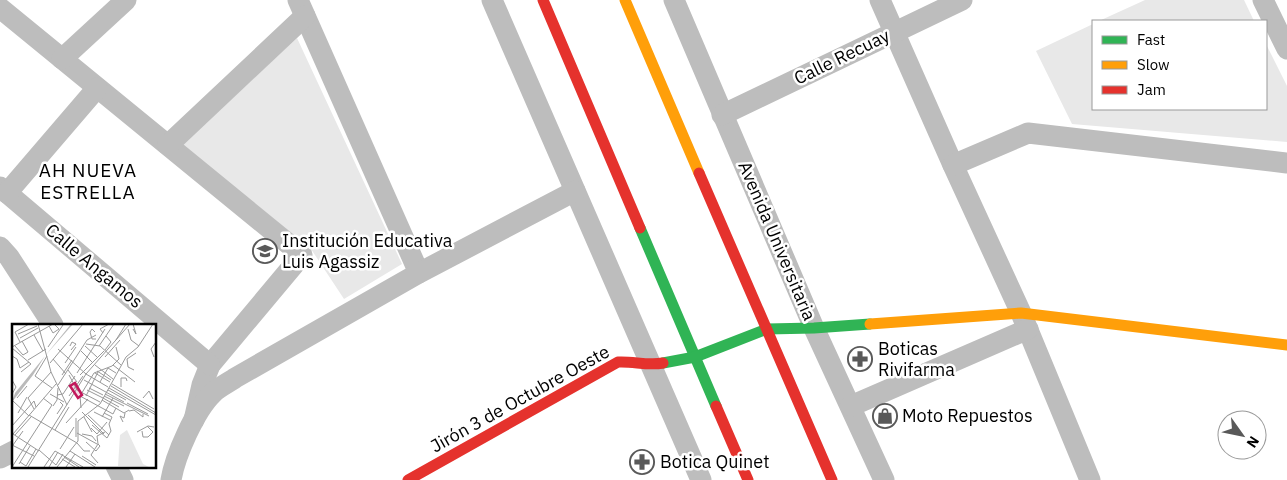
<svg xmlns="http://www.w3.org/2000/svg" width="1287" height="480" font-family="'IBM Plex Sans',sans-serif">
	<style>
		.green { fill: #e8e8e8 }
		.lines { fill: none; stroke-linecap: round; stroke-linejoin: round }
		.street { stroke: #bdbdbd; stroke-width: 21 }
		.fast { stroke: #30b455; stroke-width: 11 }
		.slow { stroke: #ff9f0a; stroke-width: 11 }
		.jam { stroke: #e5322d; stroke-width: 11 }
		.labels { text-anchor: middle; stroke-width: 5; stroke-linejoin: round; paint-order: stroke }
		.street-label { font-size: 18px; fill: #000; stroke: #fff }
		.poi-label { font-size: 18px; fill: #000; stroke: #fff; text-anchor: start }
		.neighbourhood-label { font-size: 19px; letter-spacing: 1px; fill: #000; stroke: #fff }
		.inset-road { fill: none; stroke: #999; stroke-width: 1 }
		.view { fill: #c2185b; fill-opacity: 0.15; stroke: #c2185b; stroke-width: 2.5 }
		.inset-edge { fill: none; stroke: #000; stroke-width: 2.5 }
	</style>
	<rect width="100%" height="100%" fill="#fff"/>
	<!-- green -->
	<g class="green">
		<polygon points="1145,0 1244,0 1254,21 1099,21"/>
		<polygon points="1093,24 1093,109 1266,109 1266,44 1287,86 1287,142 1072,124 1036,51"/>
		<polygon points="297,38 402,264 344,299 311,249 182,145"/>
	</g>
	<g class="lines">
		<!-- street -->
		<g class="street">
			<polyline points="298,0 419,273"/>
			<polyline points="492,0 701,480"/>
			<polyline points="674,0 814,328 884,480"/>
			<polyline points="880,0 953,165 1021,313 1090,480"/>
			<polyline points="1263,0 1287,49"/>
			<polyline points="0,8 302,255 210,365 202,385 194,420"/>
			<polyline points="62,59 126,0"/>
			<polyline points="722,115 962,0"/>
			<polyline points="168,145 305,16"/>
			<polyline points="953,165 1028,133 1287,163"/>
			<polyline points="0,187 210,365"/>
			<polyline points="7,193 97,88"/>
			<polyline points="0,247 9,257 53,325"/>
			<polyline points="851,406 1028,329"/>
			<polyline points="0,458 14,451"/>
			<polyline points="116,466 123,480"/>
			<path d="M 171,480 C 175,456 195,410 213,393 C 219,387 228,383 235,378 L 419,273 L 575,191"/>
		</g>
		<!-- fast -->
		<g class="fast">
			<polyline points="640,228 716,406"/>
			<polyline points="663,363 695,357 767,329 814,328 870,324"/>
		</g>
		<!-- slow -->
		<g class="slow">
			<polyline points="625,0 699,173"/>
			<polyline points="870,324 1021,313 1287,345"/>
		</g>
		<!-- jam -->
		<g class="jam">
			<polyline points="543,0 640,228"/>
			<polyline points="699,173 832,480"/>
			<polyline points="716,406 748,480"/>
			<path d="M 408,480 L 618,362 C 633,361 648,366 663,363"/>
		</g>
	</g>
	<!-- icons -->
	<defs>
		<symbol id="school-ring" viewBox="-11 -11 22 22"><circle r="9.5" fill="#fff" stroke="#595959" stroke-width="1.5"/><path d="M0-5L7-2L0 1L-7-2ZM-4 1L0 2.5L4 1V4Q0 6-4 4Z" fill="#595959"/></symbol>
		<symbol id="pharmacy-ring" viewBox="-11 -11 22 22"><circle r="9.5" fill="#fff" stroke="#595959" stroke-width="1.5"/><path d="M-2-6h4v4h4v4h-4v4h-4v-4h-4v-4h4Z" fill="#595959"/></symbol>
		<symbol id="shop-ring" viewBox="-11 -11 22 22"><circle r="9.5" fill="#fff" stroke="#595959" stroke-width="1.5"/><path d="M-5-2.5h2.3a2.7 3.5 0 0 1 5.4 0H5L5.5 6h-11ZM-1.5-2.5h3a1.5 2.3 0 0 0-3 0Z" fill="#595959"/></symbol>
	</defs>
	<g fill-rule="evenodd">
		<use href="#school-ring" x="251" y="237" width="28" height="28"/>
		<use href="#pharmacy-ring" x="846" y="345" width="28" height="28"/>
		<use href="#shop-ring" x="871" y="402" width="28" height="28"/>
		<use href="#pharmacy-ring" x="628" y="448" width="28" height="28"/>
	</g>
	<g class="labels">
		<!-- street labels -->
		<g class="street-label">
			<text transform="translate(842 57) rotate(-26)" y="6">Calle Recuay</text>
			<text transform="translate(777 241) rotate(67)" y="6">Avenida Universitaria</text>
			<text transform="translate(94 266) rotate(40)" y="6">Calle Angamos</text>
			<text transform="translate(520 399) rotate(-29)" y="6">Jirón 3 de Octubre Oeste</text>
		</g>
		<!-- poi labels -->
		<g class="poi-label">
			<text x="282" y="247">Institución Educativa<tspan x="282" dy="21">Luis Agassiz</tspan></text>
			<text x="878" y="355">Boticas<tspan x="878" dy="21">Rivifarma</tspan></text>
			<text x="902" y="422">Moto Repuestos</text>
			<text x="660" y="468">Botica Quinet</text>
		</g>
		<!-- neighbourhood labels -->
		<g class="neighbourhood-label">
			<text x="88" y="177">AH NUEVA<tspan x="88" dy="22">ESTRELLA</tspan></text>
		</g>
	</g>
	<!-- overview -->
	<g transform="translate(12 324)">
		<rect width="144" height="144" fill="#fff"/>
		<path d="M 115,106 L 131,140 L 137,143 L 106,142 L 108,111 Z" fill="#e8e8e8"/>
		<path d="M 59,0 L 61,0 L 33,32 L 21,51 L 0,78 L 3,69 Z" fill="#bababa"/>
		<path class="inset-road" d="M 26,0 L 39,48 L 55,81M 37,2 L 41,9 L 47,5 L 42,0M 116,5 L 119,16 L 127,22M 121,5 L 124,10 L 121,0M 83,8 L 80,5 L 78,8 L 80,15 L 84,15M 91,9 L 88,5 L 97,0M 6,10 L 25,2M 22,11 L 31,27M 8,14 L 26,4M 104,16 L 114,0M 8,18 L 3,8 L 17,0M 74,20 L 88,22 L 109,41M 3,22 L 11,31 L 16,28 L 10,17M 58,22 L 60,18 L 64,20 L 59,26M 73,22 L 85,33M 87,22 L 102,0M 0,23 L 41,0M 36,23 L 51,1M 0,24 L 19,40 L 9,48M 46,25 L 74,50 L 118,0M 93,26 L 99,18 L 94,12M 69,27 L 81,39M 0,32 L 5,35 L 8,44 L 17,38M 35,32 L 23,52 L 40,64M 93,33 L 108,16M 142,33 L 139,25 L 144,18M 41,35 L 54,50M 16,36 L 34,25M 38,39 L 71,0M 53,39 L 64,23M 83,41 L 101,55M 101,41 L 123,58M 56,46 L 65,58M 122,46 L 116,43 L 115,35 L 124,29M 85,47 L 99,56M 65,49 L 93,5M 83,49 L 98,58M 50,51 L 60,36M 57,51 L 65,66 L 88,78M 68,51 L 92,27M 0,56 L 4,63 L 0,70M 72,56 L 112,78M 88,58 L 96,44 L 104,49M 100,60 L 142,85M 46,61 L 75,16 L 84,11M 99,62 L 144,89M 109,63 L 109,54 L 114,54 L 115,57M 77,64 L 91,71M 97,64 L 144,91M 75,66 L 91,74M 96,66 L 114,76M 38,70 L 52,78M 93,70 L 137,92M 45,71 L 51,70 L 63,52M 57,72 L 71,52M 68,72 L 101,90 L 104,84M 74,72 L 86,48M 92,72 L 112,82M 5,74 L 15,62M 91,74 L 107,83M 131,74 L 137,67 L 141,75M 90,76 L 112,89 L 117,86M 1,77 L 17,92M 115,79 L 136,90M 41,82 L 45,76 L 46,64M 69,84 L 68,72 L 82,49 L 100,42 L 107,35 L 104,23M 22,85 L 16,74 L 39,48M 117,87 L 122,86 L 131,93 L 131,90M 70,88 L 92,110M 82,88 L 98,96M 6,89 L 15,73M 45,90 L 51,81 L 48,78M 17,91 L 65,119M 76,91 L 97,111M 72,93 L 80,108M 90,93 L 101,74M 111,98 L 108,92 L 112,94 L 113,89M 54,99 L 76,75M 80,101 L 95,114 L 99,107 L 97,100 L 100,93 L 92,89M 0,102 L 22,77 L 24,83M 79,104 L 85,110 L 95,98M 43,106 L 57,83M 130,107 L 131,113 L 136,113 L 141,108 L 135,102M 125,108 L 136,102 L 142,103M 65,109 L 85,120M 70,110 L 80,112 L 84,117M 3,111 L 19,93M 64,113 L 64,94M 74,118 L 84,127 L 88,122 L 86,120M 65,119 L 72,127 L 78,127M 0,121 L 22,132M 1,121 L 11,107M 48,125 L 62,103M 27,126 L 44,141 L 51,130M 27,127 L 1,110 L 44,60M 58,127 L 83,143M 70,132 L 84,141M 52,133 L 67,143M 50,135 L 63,143M 8,138 L 14,142 L 24,125M 86,139 L 79,131 L 86,120 L 85,112 L 93,108M 7,140 L 18,122M 0,143 L 40,81 L 31,74M 16,143 L 74,50 L 96,63M 32,143 L 43,127 L 71,143M 37,143 L 46,128M 45,143 L 66,117 L 66,97 L 88,80 L 114,33 L 126,23 L 141,0M 54,143 L 63,130"/>
		<path class="view" d="M 63,59 L 70,71 L 66,74 L 58,62 Z"/>
		<rect width="144" height="144" class="inset-edge"/>
	</g>
	<!-- legend -->
	<rect x="1092" y="20" width="175" height="90" fill="#ffffff" stroke="#999999"/>
	<rect x="1102" y="36" width="25" height="8" fill="#30b455" stroke="#999999"/>
	<text x="1137" y="45" font-size="15" fill="#000000">Fast</text>
	<rect x="1102" y="61" width="25" height="8" fill="#ff9f0a" stroke="#999999"/>
	<text x="1137" y="70" font-size="15" fill="#000000">Slow</text>
	<rect x="1102" y="86" width="25" height="8" fill="#e5322d" stroke="#999999"/>
	<text x="1137" y="95" font-size="15" fill="#000000">Jam</text>
	<!-- north arrow -->
	<g transform="translate(1242 435) rotate(123)"><circle r="24" fill="#ffffff" stroke="#999999"/>
	<path d="M0-4L9 19L0 12L-9 19Z" fill="#595959"/>
	<text y="-8" font-size="14" font-weight="bold" text-anchor="middle" fill="#000000">N</text>
	</g>
</svg>
